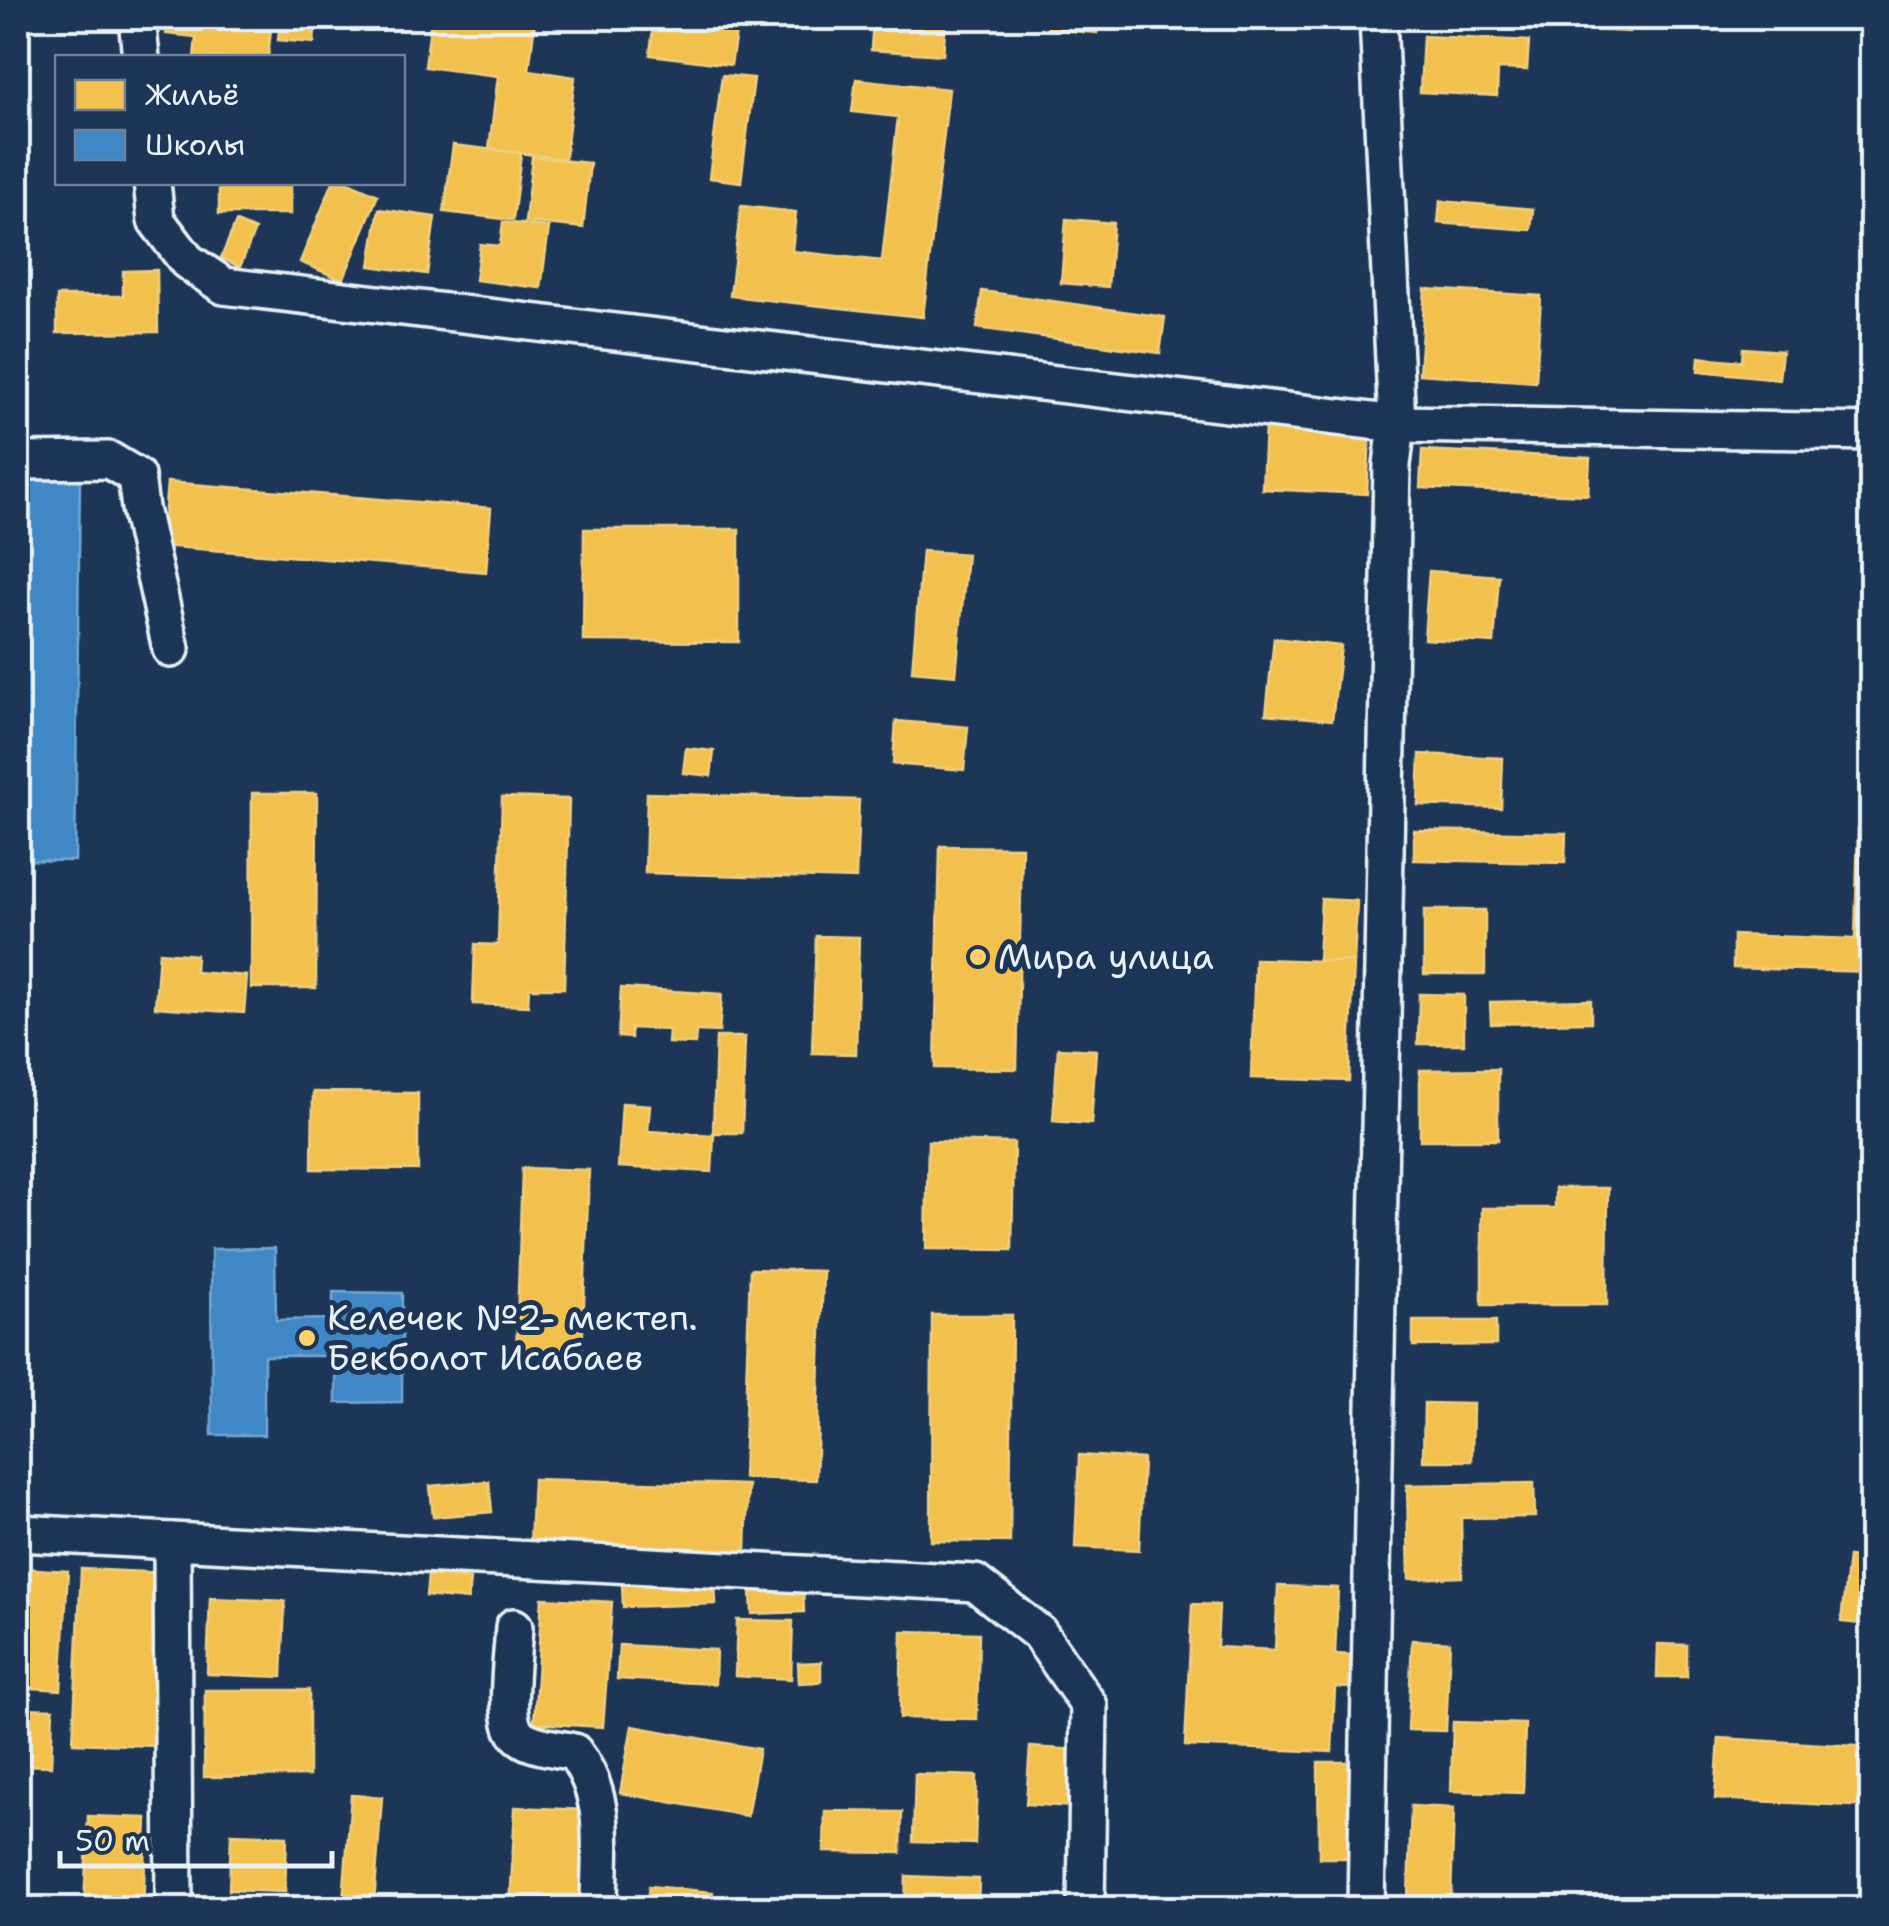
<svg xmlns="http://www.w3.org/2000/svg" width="1889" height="1926" font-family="'Shantell Sans',sans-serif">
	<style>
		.homes { fill: #f2c14e; stroke: #efcf81; stroke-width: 2.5 }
		.schools { fill: #3f88c5; stroke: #72a8d4; stroke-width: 2.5 }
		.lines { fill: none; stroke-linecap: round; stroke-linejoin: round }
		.street-casing { stroke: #e8f1f8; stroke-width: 42 }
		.street { stroke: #1d3557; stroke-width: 35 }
		.poi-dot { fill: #ffd166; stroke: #1d3557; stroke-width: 4 }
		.labels { text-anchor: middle; stroke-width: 10; stroke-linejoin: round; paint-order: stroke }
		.poi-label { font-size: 35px; fill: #e8f1f8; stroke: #1d3557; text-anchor: start }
	</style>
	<rect width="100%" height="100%" fill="#1d3557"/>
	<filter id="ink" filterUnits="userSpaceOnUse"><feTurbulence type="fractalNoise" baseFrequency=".01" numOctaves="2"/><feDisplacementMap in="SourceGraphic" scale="20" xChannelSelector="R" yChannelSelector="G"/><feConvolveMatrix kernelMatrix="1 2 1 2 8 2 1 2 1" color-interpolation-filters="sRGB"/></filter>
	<g filter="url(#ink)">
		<!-- homes -->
		<g class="homes">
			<polygon points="168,18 272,18 268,58 194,58 196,37 166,34"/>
			<polygon points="280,18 316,18 314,43 278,40"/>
			<polygon points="431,18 500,18 535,22 529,70 575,77 565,159 489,149 498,76 425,67"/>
			<polygon points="654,18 738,18 731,65 650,55"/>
			<polygon points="873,18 946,18 943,55 871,50"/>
			<polygon points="1049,18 1099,18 1097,33 1048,29"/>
			<polygon points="1567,18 1630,18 1629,32 1566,28"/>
			<polygon points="1423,36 1529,41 1527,70 1498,69 1497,96 1420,92"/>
			<polygon points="722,75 754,78 741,182 709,178"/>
			<polygon points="856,79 949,89 923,317 730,296 741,206 796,212 792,251 882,261 898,117 852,112"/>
			<polygon points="453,145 521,153 513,220 444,212"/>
			<polygon points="532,157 590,163 583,228 525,222"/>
			<rect x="219" y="182" width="72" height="32"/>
			<polygon points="333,182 348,182 378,195 343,280 300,262"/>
			<polygon points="1440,201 1533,209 1531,230 1438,223"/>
			<polygon points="379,209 435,217 427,274 370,266"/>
			<polygon points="1066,219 1113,223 1108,287 1061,283"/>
			<polygon points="236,222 255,230 240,267 221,258"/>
			<polygon points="503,222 549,227 541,288 475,280 480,244 500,246"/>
			<polygon points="157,270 158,332 57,333 57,296 123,296 123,271"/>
			<polygon points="1425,289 1541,296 1536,382 1419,374"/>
			<polygon points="982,291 1165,317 1160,353 977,328"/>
			<polygon points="1743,348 1782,351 1779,379 1698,371 1699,357 1742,361"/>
			<polygon points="1265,426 1370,432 1367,494 1262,489"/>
			<polygon points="1422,450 1590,458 1588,495 1420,488"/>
			<polygon points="167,482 491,508 486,572 162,546"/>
			<polygon points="584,529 739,529 739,642 583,641"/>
			<polygon points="922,551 967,554 956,675 912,671"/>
			<polygon points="1429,571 1499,576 1494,643 1424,639"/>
			<polygon points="1274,638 1341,646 1332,720 1266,714"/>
			<polygon points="896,721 968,727 964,770 893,764"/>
			<polygon points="686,748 714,751 711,776 683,773"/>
			<polygon points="1420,754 1503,758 1501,808 1418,805"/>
			<polygon points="252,793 317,793 316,988 251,988"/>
			<polygon points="647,793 859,800 856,879 645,873"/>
			<polygon points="502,797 569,799 564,988 529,988 528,1006 473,1004 475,944 498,945"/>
			<polygon points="1858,828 1872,828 1872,972 1733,968 1733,935 1855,939"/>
			<polygon points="1414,830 1566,833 1565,863 1414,860"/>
			<polygon points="940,846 1022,847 1017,1069 935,1068"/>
			<polygon points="1321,899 1357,901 1354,962 1318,961"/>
			<rect x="1424" y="910" width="61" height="64"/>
			<polygon points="816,936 859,937 856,1054 812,1053"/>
			<polygon points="159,952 196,955 195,972 247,976 244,1013 155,1007"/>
			<polygon points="1255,959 1354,962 1349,1081 1251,1078"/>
			<polygon points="621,988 722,994 719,1032 696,1031 695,1044 668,1043 669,1030 631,1028 631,1038 618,1037"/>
			<polygon points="1419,994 1464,995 1464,1044 1418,1044"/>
			<polygon points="1591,1000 1591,1022 1491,1024 1490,1002"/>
			<polygon points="716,1037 745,1037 742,1133 713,1133"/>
			<polygon points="1058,1048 1096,1050 1091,1124 1053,1121"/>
			<polygon points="1498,1069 1498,1140 1420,1140 1420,1070"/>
			<polygon points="313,1092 418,1093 418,1170 312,1169"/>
			<polygon points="622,1103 650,1105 648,1131 714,1135 712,1172 618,1167"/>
			<polygon points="928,1141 1014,1143 1012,1250 926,1249"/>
			<polygon points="522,1168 589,1170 582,1357 516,1355"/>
			<polygon points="1555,1188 1608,1188 1607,1305 1482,1305 1482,1208 1555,1208"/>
			<polygon points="750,1269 823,1271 816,1480 743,1478"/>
			<polygon points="932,1315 1012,1315 1010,1542 931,1541"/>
			<polygon points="1413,1321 1496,1321 1496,1345 1413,1346"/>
			<polygon points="1424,1403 1473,1404 1472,1461 1423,1461"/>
			<polygon points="1079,1455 1143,1459 1139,1550 1075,1547"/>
			<polygon points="533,1479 748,1485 746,1551 530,1544"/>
			<polygon points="489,1481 492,1512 433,1517 430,1486"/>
			<polygon points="1534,1483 1535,1517 1461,1518 1462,1577 1409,1579 1407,1485"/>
			<polygon points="1848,1557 1872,1559 1872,1625 1841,1622"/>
			<polygon points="18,1568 68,1571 61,1690 18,1687"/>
			<polygon points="81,1569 165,1573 156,1746 73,1743"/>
			<polygon points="428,1575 470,1579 468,1600 426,1596"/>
			<polygon points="715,1579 716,1604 623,1607 622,1582"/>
			<polygon points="1278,1586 1338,1588 1335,1654 1350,1655 1349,1688 1335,1687 1332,1752 1185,1746 1192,1604 1219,1605 1217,1647 1275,1650"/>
			<polygon points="803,1587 804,1612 752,1614 751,1589"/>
			<polygon points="210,1598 285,1601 282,1677 207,1674"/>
			<polygon points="542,1598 612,1602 603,1727 534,1723"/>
			<polygon points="737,1620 793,1621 791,1679 735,1676"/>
			<polygon points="902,1631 979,1633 977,1719 900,1718"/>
			<polygon points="1867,1633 1872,1633 1872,1669 1864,1669"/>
			<polygon points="1412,1640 1450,1642 1446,1731 1408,1730"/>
			<polygon points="1658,1644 1687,1645 1687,1677 1657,1677"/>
			<polygon points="619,1645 716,1650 715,1684 617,1679"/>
			<polygon points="821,1662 821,1682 799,1683 798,1663"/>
			<polygon points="205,1690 309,1690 309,1776 204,1777"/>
			<polygon points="18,1708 53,1709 51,1766 18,1765"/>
			<polygon points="1453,1722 1525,1724 1523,1793 1451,1791"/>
			<polygon points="632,1726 759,1749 747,1816 620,1793"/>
			<polygon points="1719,1738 1872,1747 1872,1807 1715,1799"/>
			<polygon points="1030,1747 1078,1750 1074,1807 1026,1804"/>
			<polygon points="1318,1762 1349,1762 1349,1858 1319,1858"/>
			<polygon points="915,1774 977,1776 975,1844 913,1842"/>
			<polygon points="351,1795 382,1797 374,1904 343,1901"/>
			<polygon points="1411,1806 1454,1808 1451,1898 1408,1897"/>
			<polygon points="515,1807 585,1810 580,1908 510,1908"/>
			<polygon points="825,1811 902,1812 901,1853 824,1852"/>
			<polygon points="88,1816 147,1818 143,1908 84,1908"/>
			<polygon points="231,1834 287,1836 285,1892 229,1890"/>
			<polygon points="906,1876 979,1879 978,1908 905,1908"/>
			<polygon points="649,1886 713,1892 711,1908 646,1908"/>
			<polygon points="1264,1903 1335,1905 1335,1908 1264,1908"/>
		</g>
		<!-- schools -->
		<g class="schools">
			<polygon points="22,479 80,479 75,861 18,860 18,625"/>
			<polygon points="275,1248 276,1320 333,1319 333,1292 402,1293 402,1402 336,1403 336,1356 264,1356 264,1435 212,1435 211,1249"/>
		</g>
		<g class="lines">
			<defs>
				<g id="street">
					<polyline points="137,18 141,58"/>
					<polyline points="152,182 156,220 187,261 224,286 1397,424 1872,432"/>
					<polyline points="18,461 109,460 136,476 140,508 171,649"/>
					<polyline points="18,1533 172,1541 174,1908"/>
					<polyline points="172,1541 975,1583 1039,1633 1089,1706 1086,1908"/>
					<path d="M 514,1627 C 513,1649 504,1714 515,1731 C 525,1747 557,1748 574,1752 C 610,1799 599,1852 599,1908"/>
					<polyline points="1366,1908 1392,465 1397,424 1378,18"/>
				</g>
			</defs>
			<!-- street casing -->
			<use href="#street" class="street-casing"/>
			<!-- street -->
			<use href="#street" class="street"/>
		</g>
	</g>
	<!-- markers -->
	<g class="poi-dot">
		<circle cx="978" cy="957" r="10"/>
		<circle cx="307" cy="1338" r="10"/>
	</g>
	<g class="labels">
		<!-- poi labels -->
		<g class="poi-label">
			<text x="998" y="969">Мира улица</text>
			<text x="327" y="1330">Келечек №2- мектеп.<tspan x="327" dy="40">Бекболот Исабаев</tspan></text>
		</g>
	</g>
	<!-- margin -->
	<rect width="1889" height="1926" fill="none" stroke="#1d3557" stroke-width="60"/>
	<rect x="30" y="30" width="1829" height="1866" fill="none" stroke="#e8f1f8" stroke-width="4" filter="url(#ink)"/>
	<!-- legend -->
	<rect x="55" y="55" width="350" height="130" fill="#1d3557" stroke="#6e8097" stroke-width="2.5"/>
	<rect x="75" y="80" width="50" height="30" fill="#f2c14e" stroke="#6e8097" stroke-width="2.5"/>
	<text x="145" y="105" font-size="30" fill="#e8f1f8">Жильё</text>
	<rect x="75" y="130" width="50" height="30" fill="#3f88c5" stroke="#6e8097" stroke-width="2.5"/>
	<text x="145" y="155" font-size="30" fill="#e8f1f8">Школы</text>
	<!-- scale -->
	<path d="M60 1851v15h272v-15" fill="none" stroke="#e8f1f8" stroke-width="5"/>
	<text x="75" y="1851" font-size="30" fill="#e8f1f8" stroke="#1d3557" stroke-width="8" paint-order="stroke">50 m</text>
</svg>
